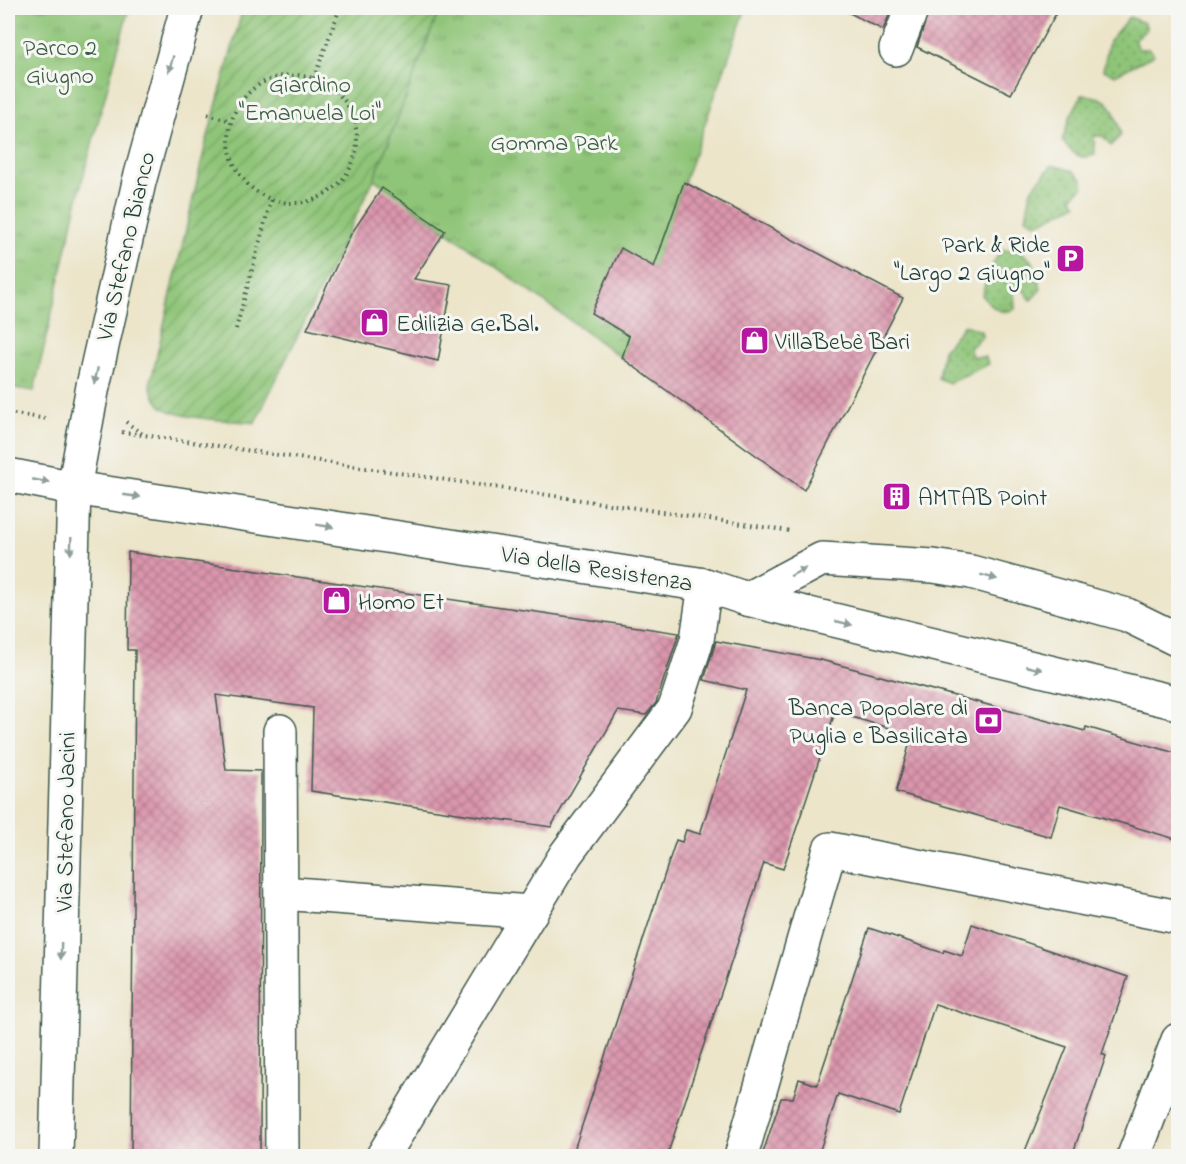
<svg xmlns="http://www.w3.org/2000/svg" width="1186" height="1164" font-family="'Indie Flower',sans-serif">
	<style>
		.grass { fill: url(#grass-dots); stroke: #578156; stroke-width: 1.5 }
		.park { fill: url(#park-tufts); stroke: #578156; stroke-width: 1.5 }
		.garden { fill: url(#garden-furrows); stroke: #578156; stroke-width: 1.5 }
		.building { fill: url(#building-cross-hatch) }
		.lines { fill: none; stroke-linecap: round; stroke-linejoin: round }
		.minor-casing { stroke: #3e564a; stroke-width: 36 }
		.major-casing { stroke: #3e564a; stroke-width: 36 }
		.path { stroke: #3e564a; stroke-width: 4; stroke-dasharray: 1.5 4.5; stroke-linecap: butt }
		.minor { stroke: #fff; stroke-width: 33 }
		.major { stroke: #fff; stroke-width: 33 }
		.oneway { fill: #8f9e9a }
		.labels { text-anchor: middle; stroke-width: 6; stroke-linejoin: round; paint-order: stroke }
		.park-label { font-size: 24px; fill: #3b5f45; stroke: #f6f6f2 }
		.poi-label { font-size: 24px; fill: #1f3d34; stroke: #f6f6f2; text-anchor: start }
		.street-label { font-size: 24px; fill: #1f3d34; stroke: #f6f6f2 }
	</style>
	<defs>
		<pattern id="grass-dots" width="8" height="8" patternUnits="userSpaceOnUse" patternTransform="scale(1.5)"><rect width="8" height="8" fill="#8fc578"/><path d="M2 2h.1M6 6h.1" fill="none" stroke="#74a163" stroke-width="1.8" stroke-linecap="round"/></pattern>
		<pattern id="park-tufts" width="24" height="20" patternUnits="userSpaceOnUse" patternTransform="scale(1.5)"><rect width="24" height="20" fill="#8fc578"/><path d="M3 7l-1-3M5 7V3M7 7l1-3M15 17l-1-3M17 17v-4M19 17l1-3" fill="none" stroke="#74a163"/></pattern>
		<pattern id="garden-furrows" width="10" height="10" patternUnits="userSpaceOnUse" patternTransform="scale(1.5)"><rect width="10" height="10" fill="#8fc578"/><path d="M-1 1l2-2M0 10L10 0M9 11l2-2" fill="none" stroke="#74a163"/></pattern>
		<pattern id="building-cross-hatch" width="8" height="8" patternUnits="userSpaceOnUse" patternTransform="scale(1.5)"><rect width="8" height="8" fill="#db96ad"/><path d="M0 0l8 8M0 8l8-8" fill="none" stroke="#b17c8e"/></pattern>
	</defs>
	<rect width="100%" height="100%" fill="#f6f6f2"/>
	<filter id="ink" filterUnits="userSpaceOnUse"><feTurbulence type="fractalNoise" baseFrequency=".0167" numOctaves="2"/><feDisplacementMap in="SourceGraphic" scale="12" xChannelSelector="R" yChannelSelector="G"/><feConvolveMatrix kernelMatrix="1 2 1 2 8 2 1 2 1" color-interpolation-filters="sRGB"/></filter>
	<filter id="wash" filterUnits="userSpaceOnUse"><feTurbulence type="fractalNoise" baseFrequency=".008" numOctaves="4" result="noise"/><feDisplacementMap in="SourceGraphic" scale="24" xChannelSelector="R" yChannelSelector="G"/><feGaussianBlur stdDeviation="1.35" result="paint"/><feColorMatrix in="noise" values="0 0 0 0 0 0 0 0 0 0 0 0 0 0 0 0 0 1.4 0 .05"/><feComposite in="paint" operator="in"/></filter>
	<g filter="url(#wash)">
		<rect width="100%" height="100%" fill="#ece5ca"/>
		<!-- grass -->
		<g class="grass">
			<polygon points="1129,17 1145,23 1147,29 1134,40 1138,49 1150,49 1154,55 1115,75 1103,70 1109,41"/>
			<path d="M 1082,95 C 1112,96 1114,109 1121,135 L 1111,146 L 1103,136 L 1094,136 L 1095,155 C 1079,161 1072,153 1062,141 L 1070,117 Z"/>
			<polygon points="1052,165 1073,171 1083,180 1083,187 1072,197 1077,204 1037,224 1026,218 1031,190"/>
			<path d="M 1001,250 L 1019,250 L 1033,262 L 1041,289 L 1031,300 L 1023,289 L 1014,290 L 1015,309 C 999,316 992,307 982,295 L 989,271 Z"/>
			<polygon points="964,325 981,331 982,337 969,349 973,357 985,357 989,364 949,383 938,378 943,350"/>
		</g>
		<!-- park -->
		<g class="park">
			<polygon points="8,8 129,8 82,181 34,391 8,387"/>
			<polygon points="440,8 746,8 622,358 374,179"/>
		</g>
		<!-- garden -->
		<path class="garden" d="M 243,8 L 440,8 L 374,179 L 255,423 C 233,420 177,420 161,406 C 155,400 153,393 150,385 L 205,147 Z"/>
		<g id="blocks">
			<!-- building -->
			<g class="building">
				<polygon points="840,8 892,8 883,30"/>
				<polygon points="930,8 1059,8 1011,94 917,47"/>
				<polygon points="684,182 903,298 804,490 622,358 629,336 591,313 621,248 654,267"/>
				<polygon points="382,188 445,231 414,279 452,285 438,361 307,329 351,234"/>
				<polygon points="128,552 679,633 656,703 646,715 618,711 551,827 311,791 313,708 216,695 226,770 261,771 260,1156 131,1156 135,650 127,650"/>
				<polygon points="716,641 821,660 1085,731 1086,727 1179,754 1179,840 1060,805 1051,837 896,792 912,735 835,712 783,869 764,863 667,1156 572,1156 676,840 682,842 686,830 700,834 746,690 704,680"/>
				<polygon points="972,924 1128,977 1102,1054 1106,1056 1072,1156 1023,1156 1067,1047 935,1004 899,1114 838,1094 818,1156 762,1156 781,1098 793,1098 799,1079 817,1085 869,928 943,953 944,950 962,956"/>
			</g>
		</g>
	</g>
	<g filter="url(#ink)">
		<use href="#blocks" fill-opacity="0" stroke="#3e564a" stroke-width="1.5"/>
		<g class="lines">
			<defs>
				<g id="minor">
					<polyline points="896,49 912,8"/>
					<polyline points="8,475 74,488 705,585 747,599 1178,703"/>
					<polyline points="747,599 822,559 933,566 971,572 1127,615 1178,640"/>
					<polyline points="280,731 282,1156"/>
					<polyline points="282,893 531,912"/>
					<polyline points="383,1156 566,854 675,708 697,640 705,585"/>
					<polyline points="741,1156 830,849 1178,917"/>
					<polyline points="1134,1156 1178,1040"/>
				</g>
				<polyline id="major" points="56,1156 74,488 93,386 139,182 187,8"/>
			</defs>
			<!-- minor casing -->
			<use href="#minor" class="minor-casing"/>
			<!-- major casing -->
			<use href="#major" class="major-casing"/>
			<!-- path -->
			<g class="path">
				<circle cx="293" cy="139" r="64"/>
				<polyline points="314,78 340,8"/>
				<polyline points="208,114 231,121"/>
				<polyline points="236,329 271,200"/>
				<polyline points="8,413 48,419"/>
				<polyline points="126,422 144,435 790,531"/>
				<polyline points="122,432 142,435"/>
			</g>
			<!-- minor -->
			<use href="#minor" class="minor"/>
			<!-- major -->
			<use href="#major" class="major"/>
		</g>
		<!-- one-way arrows -->
		<defs><path id="oneway-solid" d="M-6-.8H1V-3.2L6.5 0L1 3.2V.8H-6Z" transform="scale(1.5)"/></defs>
		<g class="oneway">
			<use href="#oneway-solid" transform="translate(171 64) rotate(106)"/>
			<use href="#oneway-solid" transform="translate(96 376) rotate(102)"/>
			<use href="#oneway-solid" transform="translate(41 481) rotate(11)"/>
			<use href="#oneway-solid" transform="translate(132 496) rotate(8)"/>
			<use href="#oneway-solid" transform="translate(325 526) rotate(9)"/>
			<use href="#oneway-solid" transform="translate(71 546) rotate(92)"/>
			<use href="#oneway-solid" transform="translate(798 572) rotate(-28)"/>
			<use href="#oneway-solid" transform="translate(989 577) rotate(15)"/>
			<use href="#oneway-solid" transform="translate(844 623) rotate(13)"/>
			<use href="#oneway-solid" transform="translate(1034 668) rotate(14)"/>
			<use href="#oneway-solid" transform="translate(61 951) rotate(91)"/>
		</g>
	</g>
	<!-- icons -->
	<defs>
		<symbol id="parking-square" viewBox="-11 -11 22 22"><rect x="-9" y="-9" width="18" height="18" rx="4" fill="#b5179e" stroke="#f6f6f2"/><path d="M-3.5-5.5H1a3.5 3.5 0 0 1 0 7H-1V5.5H-3.5ZM-1-3.4V-.6H.8a1.4 1.4 0 0 0 0-2.8Z" fill="#fff"/></symbol>
		<symbol id="shop-square" viewBox="-11 -11 22 22"><rect x="-9" y="-9" width="18" height="18" rx="4" fill="#b5179e" stroke="#f6f6f2"/><path d="M-5-2.5h2.3a2.7 3.5 0 0 1 5.4 0H5L5.5 6h-11ZM-1.5-2.5h3a1.5 2.3 0 0 0-3 0Z" fill="#fff"/></symbol>
		<symbol id="building-square" viewBox="-11 -11 22 22"><rect x="-9" y="-9" width="18" height="18" rx="4" fill="#b5179e" stroke="#f6f6f2"/><path d="M-4-6H4V6H1V3H-1V6H-4ZM-2.5-4.3h1.7v1.8h-1.7ZM.8-4.3h1.7v1.8H.8ZM-2.5-1h1.7V.8h-1.7ZM.8-1h1.7V.8H.8Z" fill="#fff"/></symbol>
		<symbol id="bank-square" viewBox="-11 -11 22 22"><rect x="-9" y="-9" width="18" height="18" rx="4" fill="#b5179e" stroke="#f6f6f2"/><path d="M-6-4H6V4H-6ZM0-2.3a2.3 2.3 0 1 0 0 4.6a2.3 2.3 0 1 0 0-4.6Z" fill="#fff"/></symbol>
	</defs>
	<g fill-rule="evenodd">
		<use href="#parking-square" x="1054" y="242" width="33" height="33"/>
		<use href="#shop-square" x="358" y="306" width="33" height="33"/>
		<use href="#shop-square" x="738" y="324" width="33" height="33"/>
		<use href="#building-square" x="880" y="480" width="33" height="33"/>
		<use href="#shop-square" x="320" y="584" width="33" height="33"/>
		<use href="#bank-square" x="972" y="704" width="33" height="33"/>
	</g>
	<g class="labels">
		<!-- park labels -->
		<g class="park-label">
			<text x="60" y="55">Parco 2<tspan x="60" dy="28">Giugno</tspan></text>
			<text x="310" y="92">Giardino<tspan x="310" dy="28">"Emanuela Loi"</tspan></text>
			<text x="554" y="150">Gomma Park</text>
		</g>
		<!-- poi labels -->
		<g class="poi-label">
			<text x="1050" y="252" text-anchor="end">Park &amp; Ride<tspan x="1050" dy="28">"Largo 2 Giugno"</tspan></text>
			<text x="396" y="331">Edilizia Ge.Bal.</text>
			<text x="775" y="349">VillaBebè Bari</text>
			<text x="918" y="505">AMTAB Point</text>
			<text x="358" y="609">Homo Et</text>
			<text x="968" y="715" text-anchor="end">Banca Popolare di<tspan x="968" dy="28">Puglia e Basilicata</tspan></text>
		</g>
		<!-- street labels -->
		<g class="street-label">
			<text transform="translate(125 246) rotate(-77)" y="8">Via Stefano Bianco</text>
			<text transform="translate(597 568) rotate(9)" y="8">Via della Resistenza</text>
			<text transform="translate(65 822) rotate(-89)" y="8">Via Stefano Jacini</text>
		</g>
	</g>
	<!-- margin -->
	<rect width="1186" height="1164" fill="none" stroke="#f6f6f2" stroke-width="30"/>
</svg>
